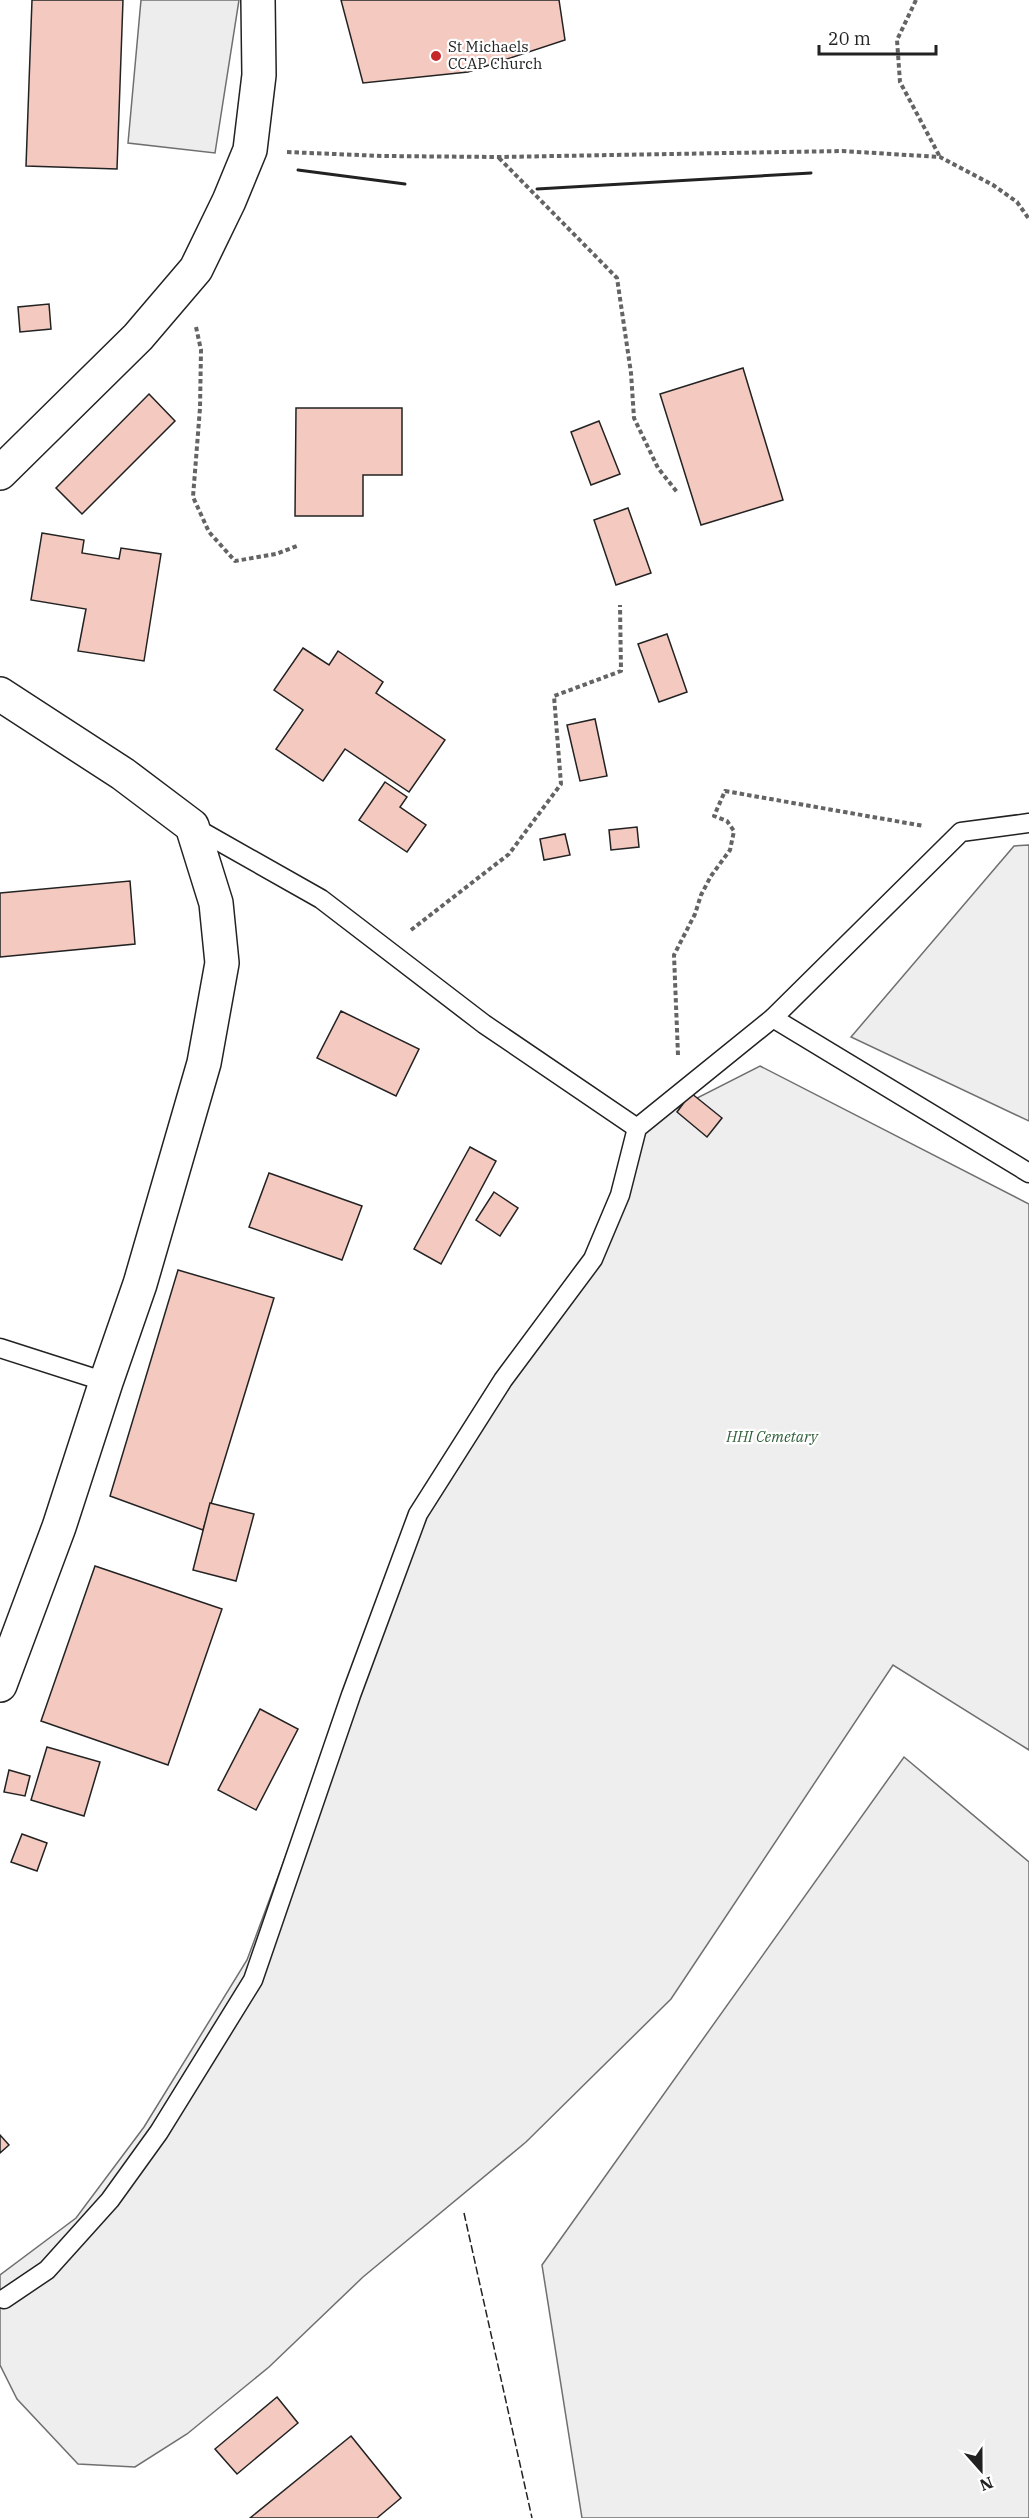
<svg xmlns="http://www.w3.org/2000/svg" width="1029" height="2518" font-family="'IBM Plex Serif',serif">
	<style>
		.green { fill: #eee; stroke: #6f6f6f; stroke-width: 1.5 }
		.parking { fill: #ededed; stroke: #6f6f6f; stroke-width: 1.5 }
		.building { fill: #f3c9c0; stroke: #222; stroke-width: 1.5 }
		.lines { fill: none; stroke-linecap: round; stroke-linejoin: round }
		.service-casing { stroke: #222; stroke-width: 21 }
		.minor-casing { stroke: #222; stroke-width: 36 }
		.path { stroke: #646464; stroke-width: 4; stroke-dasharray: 4.5 3; stroke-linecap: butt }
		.service { stroke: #fff; stroke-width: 18 }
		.minor { stroke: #fff; stroke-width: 33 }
		.fence { stroke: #222; stroke-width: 1.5; stroke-dasharray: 8 3; stroke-linecap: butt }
		.wall { stroke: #222; stroke-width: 3 }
		.poi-dot { fill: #c62828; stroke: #fff; stroke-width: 2 }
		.labels { text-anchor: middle; stroke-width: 4.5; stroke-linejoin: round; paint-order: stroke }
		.poi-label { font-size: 15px; fill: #222; stroke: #fff; text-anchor: start }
		.park-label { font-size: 15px; font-style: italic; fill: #2f5e38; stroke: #fff }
	</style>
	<rect width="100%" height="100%" fill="#fff"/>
	<!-- green -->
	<g class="green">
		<polygon points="1029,845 1029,1121 851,1037 1014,846"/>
		<polygon points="760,1066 1029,1204 1029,1750 893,1665 671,1999 526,2142 363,2277 269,2367 187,2434 135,2467 78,2464 17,2399 0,2365 0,2275 76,2218 144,2127 247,1960 414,1511 588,1256 640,1127"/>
		<polygon points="904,1757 1029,1862 1029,2518 582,2518 542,2265"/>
	</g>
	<!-- parking -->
	<polygon class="parking" points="141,0 239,0 215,153 128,143"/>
	<!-- building -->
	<g class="building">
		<polygon points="32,0 123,0 117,169 26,166"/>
		<polygon points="341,0 559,0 565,40 468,72 363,83"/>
		<polygon points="49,304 51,329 20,332 18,307"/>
		<polygon points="743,368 783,500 701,525 660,394"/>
		<polygon points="149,394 175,421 82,514 56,488"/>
		<polygon points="296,408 402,408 402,475 363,475 363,516 295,516"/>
		<polygon points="599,421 620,474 591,485 571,432"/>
		<polygon points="628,508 651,573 616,585 594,520"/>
		<polygon points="42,533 84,540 82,553 119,559 121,548 161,554 144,661 78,651 86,609 31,600"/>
		<polygon points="667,634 687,692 659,702 638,644"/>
		<polygon points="303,648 329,665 338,651 383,682 376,693 445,740 409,792 345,749 323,781 276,749 303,710 274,690"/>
		<polygon points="595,719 607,776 580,781 567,725"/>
		<polygon points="385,782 407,797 400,807 426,825 407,852 359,820"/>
		<polygon points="637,827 639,847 611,850 609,830"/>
		<polygon points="565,834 570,855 544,860 540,839"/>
		<polygon points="130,881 135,944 0,957 0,893"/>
		<polygon points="341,1011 419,1049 396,1096 317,1058"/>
		<polygon points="691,1093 722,1118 707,1137 677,1112"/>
		<polygon points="470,1147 496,1161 441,1264 414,1249"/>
		<polygon points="269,1173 362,1206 342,1260 249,1227"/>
		<polygon points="494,1192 518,1208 500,1236 476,1220"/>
		<polygon points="178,1270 274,1298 203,1530 110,1496"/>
		<polygon points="210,1503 254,1514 236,1581 193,1570"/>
		<polygon points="95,1566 222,1609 168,1765 41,1721"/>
		<polygon points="260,1709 298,1729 256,1810 218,1790"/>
		<polygon points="47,1747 100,1762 84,1816 31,1800"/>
		<polygon points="9,1770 30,1776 25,1796 4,1792"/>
		<polygon points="22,1834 47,1843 37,1871 11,1862"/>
		<polygon points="0,2135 9,2145 0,2153"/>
		<polygon points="277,2397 298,2423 237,2474 215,2449"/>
		<polygon points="351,2436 401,2498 377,2518 250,2518"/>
	</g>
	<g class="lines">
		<defs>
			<g id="service">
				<polyline points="192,826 321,899 484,1024 637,1128"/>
				<polyline points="773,1018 1029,1173"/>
				<polyline points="0,1348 106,1382"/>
				<polyline points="4,2299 47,2270 110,2200 159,2132 253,1980 351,1695 418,1514 503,1380 593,1259 620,1195 637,1128 773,1018 961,832 1029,823"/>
			</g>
			<g id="minor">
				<polyline points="0,473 138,337 196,269 229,201 250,150 259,75 258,0"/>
				<polyline points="0,694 123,774 192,826 216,903 222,963 204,1063 140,1284 106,1382 59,1527 0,1685"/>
			</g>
		</defs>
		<!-- service casing -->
		<use href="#service" class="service-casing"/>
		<!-- minor casing -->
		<use href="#minor" class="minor-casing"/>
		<!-- path -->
		<g class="path">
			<polyline points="916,0 897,40 900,82 940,157"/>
			<polyline points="287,152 382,156 499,157 842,151 940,157 993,185 1017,202 1029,219"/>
			<polyline points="499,158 617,278 631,373 634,418 658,468 677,492"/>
			<polyline points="196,327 201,350 200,408 193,497 209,532 235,561 276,554 297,546"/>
			<polyline points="411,930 509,854 561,784 554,696 621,671 620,605"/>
			<polyline points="678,1055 674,955 695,914 701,895 711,876 730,850 734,831 727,821 714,816 725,791 924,826"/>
		</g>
		<!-- service -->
		<use href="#service" class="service"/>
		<!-- minor -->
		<use href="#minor" class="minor"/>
		<!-- fence -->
		<polyline class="fence" points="464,2213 532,2518"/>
		<!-- wall -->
		<g class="wall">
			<polyline points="298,170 405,184"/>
			<polyline points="537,189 811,173"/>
		</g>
	</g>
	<!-- markers -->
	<circle class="poi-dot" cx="436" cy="56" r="6"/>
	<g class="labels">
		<!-- poi labels -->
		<g class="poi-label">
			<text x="448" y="52">St Michaels<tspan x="448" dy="17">CCAP Church</tspan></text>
		</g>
		<!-- park labels -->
		<g class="park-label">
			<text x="772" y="1442">HHI Cemetary</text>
		</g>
	</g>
	<!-- north arrow -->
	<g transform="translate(981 2470) rotate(159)" stroke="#ffffff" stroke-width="4.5" paint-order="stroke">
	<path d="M0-4.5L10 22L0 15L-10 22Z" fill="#222222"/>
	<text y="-9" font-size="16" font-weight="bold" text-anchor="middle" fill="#222222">N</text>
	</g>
	<!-- scale -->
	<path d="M819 45v9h117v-9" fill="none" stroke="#222222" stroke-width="3"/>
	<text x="828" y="45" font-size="18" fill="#222222" stroke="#ffffff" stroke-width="4.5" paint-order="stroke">20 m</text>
</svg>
